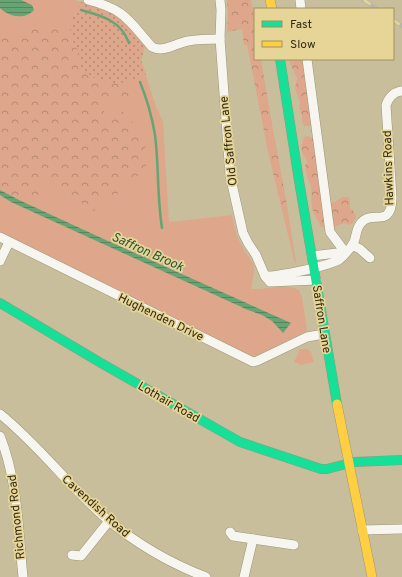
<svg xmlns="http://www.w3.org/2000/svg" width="402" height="577" font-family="Overpass,sans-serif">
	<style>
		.grass { fill: #dea78c }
		.forest { fill: url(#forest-crowns) }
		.park { fill: url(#park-dots) }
		.water { fill: url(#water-rules) }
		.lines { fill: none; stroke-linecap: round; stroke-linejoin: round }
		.stream { stroke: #65a573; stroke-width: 2.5 }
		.street-casing { stroke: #9c957a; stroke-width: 10 }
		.fast-casing { stroke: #9c957a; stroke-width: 10 }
		.slow-casing { stroke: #9c957a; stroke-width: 10 }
		.street { stroke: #f7f5f0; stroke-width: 9 }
		.fast { stroke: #16e098; stroke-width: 9 }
		.slow { stroke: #ffcf43; stroke-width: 9 }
		.rail-casing { stroke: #b8b6ac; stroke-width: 4 }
		.rail { stroke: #e7d598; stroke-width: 2.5; stroke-dasharray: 8; stroke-linecap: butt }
		.labels { text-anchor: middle; stroke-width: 3.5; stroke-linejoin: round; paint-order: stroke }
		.street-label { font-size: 12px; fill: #322b12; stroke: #e7d598 }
		.water-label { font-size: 13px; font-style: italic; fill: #245537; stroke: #e7d598 }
	</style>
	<defs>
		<pattern id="forest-crowns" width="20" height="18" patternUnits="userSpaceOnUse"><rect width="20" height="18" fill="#dea78c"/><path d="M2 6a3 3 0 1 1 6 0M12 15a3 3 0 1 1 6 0" fill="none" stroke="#b58871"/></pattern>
		<pattern id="park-dots" width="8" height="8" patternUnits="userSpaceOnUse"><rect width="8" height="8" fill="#dea78c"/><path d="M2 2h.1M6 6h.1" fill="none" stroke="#b58871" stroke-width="1.8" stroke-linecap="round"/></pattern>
		<pattern id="water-rules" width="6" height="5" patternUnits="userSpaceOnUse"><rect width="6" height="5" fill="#65a573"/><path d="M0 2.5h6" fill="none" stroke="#54875d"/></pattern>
	</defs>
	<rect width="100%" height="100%" fill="#c8be9c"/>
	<!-- grass -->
	<g class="grass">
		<path d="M 0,0 L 75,0 L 104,8 L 133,29 L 145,46 L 141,60 L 155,104 L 163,122 L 169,222 L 232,215 C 234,227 237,238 243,248 C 247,255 252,259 254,267 C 255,271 252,284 251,289 C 266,290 286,283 299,290 L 302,297 L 307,331 L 258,355 L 252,356 L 0,232 Z"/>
		<polygon points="273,130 277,150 268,152 264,131"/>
		<polygon points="287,205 296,262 295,264 281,206"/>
		<polygon points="300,349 307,349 311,352 314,362 301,365 294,362"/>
	</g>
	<!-- forest -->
	<g class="forest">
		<polygon points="227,0 251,0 255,20 255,59 261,59 273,130 264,131 247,45 244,45 242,29 227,32 228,15"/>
		<path d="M 55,25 L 65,30 L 72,47 L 84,49 L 88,66 L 87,75 L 93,80 L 110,86 L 115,82 L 124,81 L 130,86 L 136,96 L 135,101 C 125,101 122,96 113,94 C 108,99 104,104 104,111 L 108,116 L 122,111 L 142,132 L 147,156 L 146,167 L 140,176 L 126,178 L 120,184 L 120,192 L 115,195 L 108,194 L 102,198 L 100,206 L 94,211 L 85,208 L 82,203 L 63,193 L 58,184 L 52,180 L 51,175 L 48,170 L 41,173 L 37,184 L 40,200 L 34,203 L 24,199 L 19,199 L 0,190 L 0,32 L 8,32 L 19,40 L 25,38 L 26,31 L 33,27 Z"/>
		<polygon points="290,59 305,59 306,69 304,78 306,82 312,125 309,126 304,126 302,122 302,116 299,107 300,102 295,89 297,78 290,63"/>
		<path d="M 309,136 L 313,139 L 314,146 L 316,149 L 319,172 L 318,175 L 326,225 L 324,227 L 321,227 L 312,209 L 311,187 L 307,177 L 305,166 L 307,162 L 306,158 C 299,152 302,145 304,137 Z"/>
		<polygon points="277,150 287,205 281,206 268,152"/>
		<polygon points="342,197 348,197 350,201 350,208 355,213 356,217 352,224 348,225 344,223 334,227 331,224 330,203 335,202"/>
	</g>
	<!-- park -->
	<path class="park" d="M 81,2 C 89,4 98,5 106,9 C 123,16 134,31 145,46 L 141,60 L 146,75 L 118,84 L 91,77 L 80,65 L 77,49 L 70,35 L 71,21 Z"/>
	<!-- water -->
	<g class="water">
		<path d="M 0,0 L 21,0 L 32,5 L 34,10 C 25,20 9,17 0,8 Z"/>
		<polygon points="0,190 19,200 108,241 291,323 283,333 272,321 262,315 248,310 11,202 0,195"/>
	</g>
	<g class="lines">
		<!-- stream -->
		<g class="stream">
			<path d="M 81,10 C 103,16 121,21 129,43"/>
			<path d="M 140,82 C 147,99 152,117 155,135 C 159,166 157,197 162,228"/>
			<polyline points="143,259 151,252"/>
		</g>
		<defs>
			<g id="street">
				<path d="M 88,0 C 126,10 128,20 152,47 C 164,53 176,43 188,41 C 199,39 209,39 220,39"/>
				<polyline points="220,0 221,10 220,39 230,175 243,233 248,243 256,255 265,276 270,282 316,280"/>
				<polyline points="300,0 301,9"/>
				<polyline points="307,59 330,232 345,252"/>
				<polyline points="0,237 253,362 257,361 307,337 324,334"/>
				<polyline points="352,245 360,249 370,258"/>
				<polyline points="312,256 345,252"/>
				<polyline points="0,261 9,242"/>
				<path d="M 265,276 C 277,277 330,266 340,259 C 342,258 350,248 352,246 C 357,239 355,229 361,223 C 372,209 391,230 392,198 L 386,105 C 389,97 393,92 402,91"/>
				<path d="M 0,414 C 40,446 70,488 109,521 C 140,546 169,563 206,577"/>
				<path d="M 0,436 C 18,482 18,528 23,577"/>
				<polyline points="362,530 402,529"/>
				<polyline points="230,532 233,536 294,545"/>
				<polyline points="72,555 81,556 109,521"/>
				<polyline points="244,577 253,539"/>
			</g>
			<g id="fast">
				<polyline points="280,59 299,181 337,404"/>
				<polyline points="0,303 101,363 240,442 321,469 327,469 354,462 402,460"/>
			</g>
			<g id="slow">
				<polyline points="270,0 272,9"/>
				<polyline points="337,404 372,577"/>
			</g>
		</defs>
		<!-- street casing -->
		<use href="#street" class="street-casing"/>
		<!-- fast casing -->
		<use href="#fast" class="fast-casing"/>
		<!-- slow casing -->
		<use href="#slow" class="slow-casing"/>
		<!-- street -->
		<use href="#street" class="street"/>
		<!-- fast -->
		<use href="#fast" class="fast"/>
		<!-- slow -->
		<use href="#slow" class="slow"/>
		<defs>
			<g id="rail">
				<polyline points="364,0 377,9"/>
				<polyline points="393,20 402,26"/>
			</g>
		</defs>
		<!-- rail casing -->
		<use href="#rail" class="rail-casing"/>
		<!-- rail -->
		<use href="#rail" class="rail"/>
	</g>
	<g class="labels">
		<!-- street labels -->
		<g class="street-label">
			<text transform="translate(228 141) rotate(-96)" y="4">Old Saffron Lane</text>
			<text transform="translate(388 168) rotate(-92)" y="4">Hawkins Road</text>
			<text transform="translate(161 317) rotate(26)" y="4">Hughenden Drive</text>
			<text transform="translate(322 319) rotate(81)" y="4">Saffron Lane</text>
			<text transform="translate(169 402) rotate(30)" y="4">Lothair Road</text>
			<text transform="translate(96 506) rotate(42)" y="4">Cavendish Road</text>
			<text transform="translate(16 517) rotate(-96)" y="4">Richmond Road</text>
		</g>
		<!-- water labels -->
		<g class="water-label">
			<text transform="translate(148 251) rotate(24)" y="5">Saffron Brook</text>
		</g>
	</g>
	<!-- legend -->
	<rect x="254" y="8" width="140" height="52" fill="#e7d598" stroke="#9f9162"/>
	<rect x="262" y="21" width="20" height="6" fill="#16e098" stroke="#9f9162"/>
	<text x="290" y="28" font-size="12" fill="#322b12">Fast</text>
	<rect x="262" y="41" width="20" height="6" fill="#ffcf43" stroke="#9f9162"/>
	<text x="290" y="48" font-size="12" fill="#322b12">Slow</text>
</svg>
